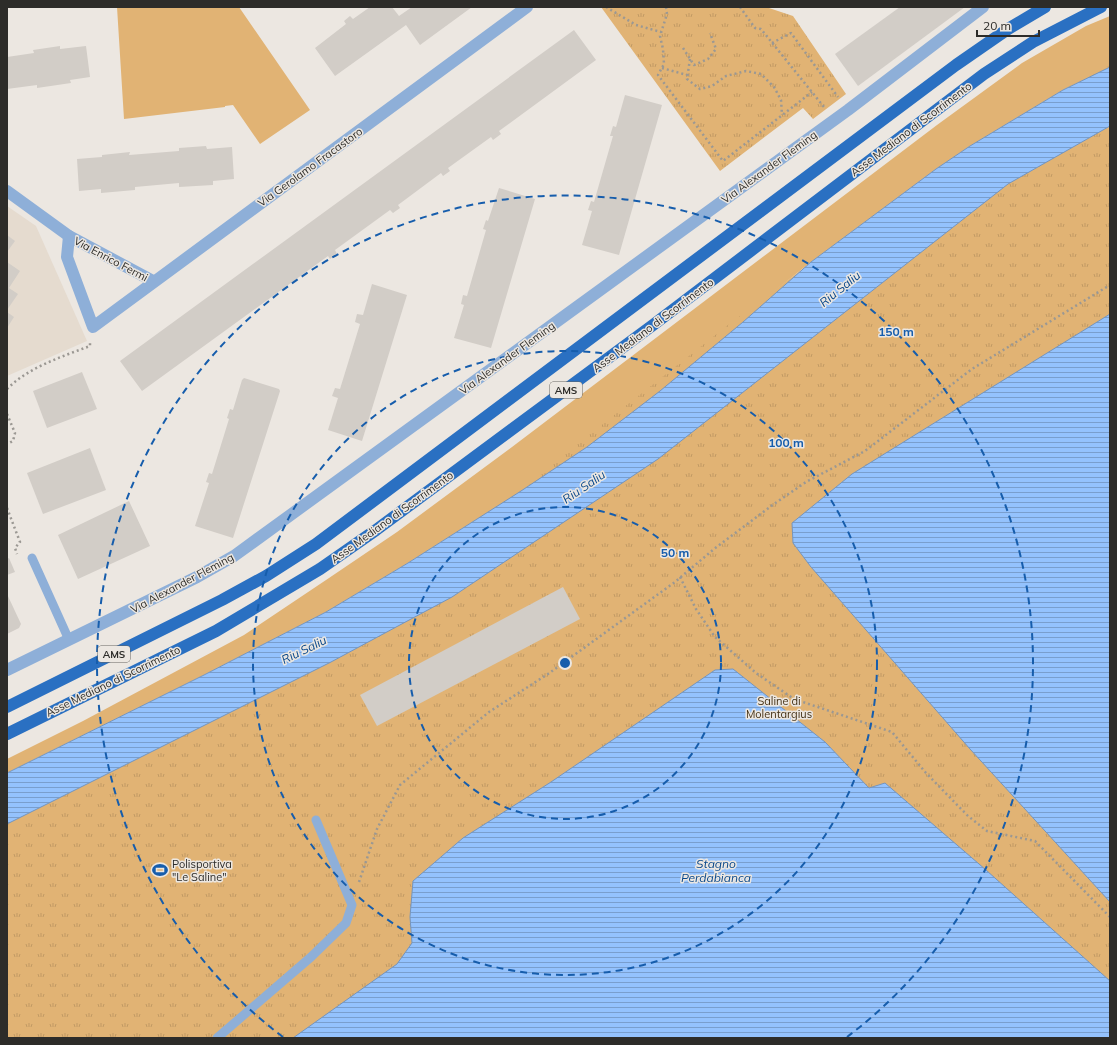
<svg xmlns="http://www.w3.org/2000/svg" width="1117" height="1045" font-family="Mulish,sans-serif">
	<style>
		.built { fill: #e5dbcf }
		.green { fill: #e1b374 }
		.park { fill: url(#park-tufts) }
		.water { fill: url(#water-rules); stroke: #7595bd }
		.building { fill: #d2cdc7 }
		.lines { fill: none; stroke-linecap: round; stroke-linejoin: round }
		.path { stroke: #9b9893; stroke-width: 2.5; stroke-dasharray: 2 3; stroke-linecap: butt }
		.service { stroke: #8eafd8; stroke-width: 9 }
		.minor { stroke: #8eafd8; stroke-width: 12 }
		.trunk { stroke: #2a70c2; stroke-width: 12 }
		.ring { fill: none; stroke: #165dac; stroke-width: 2; stroke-dasharray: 7 5 }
		.labels { text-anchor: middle; stroke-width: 3; stroke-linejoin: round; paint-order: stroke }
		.shield { fill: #ece7e1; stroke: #666460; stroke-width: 1 }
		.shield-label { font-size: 10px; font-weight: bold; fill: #2d2c29 }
		.street-label { font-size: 11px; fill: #2d2c29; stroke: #ece7e1 }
		.park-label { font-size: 11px; fill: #443115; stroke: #ece7e1 }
		.poi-label { font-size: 11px; fill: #2d2c29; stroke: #ece7e1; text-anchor: start }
		.water-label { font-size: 12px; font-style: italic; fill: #09488b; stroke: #ece7e1 }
		.centre { fill: #165dac; stroke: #ece7e1; stroke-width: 2 }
		.ring-label { font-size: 12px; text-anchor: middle; font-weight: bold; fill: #165dac; stroke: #ece7e1; stroke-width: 3; stroke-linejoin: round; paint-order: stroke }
	</style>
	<defs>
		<pattern id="park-tufts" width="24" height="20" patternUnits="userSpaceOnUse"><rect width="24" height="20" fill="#e1b374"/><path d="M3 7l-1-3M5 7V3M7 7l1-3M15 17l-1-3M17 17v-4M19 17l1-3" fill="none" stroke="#c19a64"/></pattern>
		<pattern id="water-rules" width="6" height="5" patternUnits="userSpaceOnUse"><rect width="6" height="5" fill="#94c2fd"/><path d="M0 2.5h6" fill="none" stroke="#799ecd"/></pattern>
	</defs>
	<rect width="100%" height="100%" fill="#ece7e1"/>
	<!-- built -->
	<polygon class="built" points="7,206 36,226 87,341 7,376"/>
	<!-- green -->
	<g class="green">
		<polygon points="117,7 239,7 310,110 260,144 233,105 225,106 225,107 124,119"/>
		<polygon points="1110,16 1110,67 1063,90 970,146 936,169 811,262 521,491 408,563 326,612 204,675 7,773 7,759 83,721 244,635 329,578 397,532 512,447 937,125 1022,63 1086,26"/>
	</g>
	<!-- park -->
	<g class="park">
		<polygon points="601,7 766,7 793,16 846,94 813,119 803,108 720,171"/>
		<path d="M 1110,65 L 1110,1038 L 7,1038 L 7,780 L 209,681 L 412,565 L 532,480 L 728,325 L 936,169 C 992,131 1051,97 1110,65 Z"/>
	</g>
	<!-- water -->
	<g class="water">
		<polygon points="1110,67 1110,126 1008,184 658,459 452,597 331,662 7,824 7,773 204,675 326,612 408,563 521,491 587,447 660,391 743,322 811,262 936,169 970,146 1063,90"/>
		<polygon points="1110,314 1110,902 970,749 811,567 793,543 792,523 852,474"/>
		<polygon points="733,669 825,742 869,788 885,783 986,870 1110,981 1110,1038 293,1038 397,964 412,943 410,917 413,881 463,838 551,782 715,670"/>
	</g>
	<!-- building -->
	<g class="building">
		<polygon points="370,7 392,7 399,16 412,7 472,7 420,45 406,25 335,76 315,48 346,24 344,21 350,16 353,19"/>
		<polygon points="900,7 965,7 858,86 835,54"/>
		<polygon points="574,30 596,60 499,131 501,134 493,140 491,137 448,168 450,171 443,176 441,173 398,205 400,208 393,213 390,210 335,250 337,254 330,259 328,256 142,391 120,361"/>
		<polygon points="60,46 60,49 86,46 90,77 70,80 71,83 37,88 37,85 7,89 7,57 34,53 33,50"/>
		<polygon points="625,95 662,105 619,255 582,245 592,211 588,210 591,201 594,202 613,136 610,136 613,126 616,127"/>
		<polygon points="206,146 207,149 232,147 234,179 213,181 213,185 179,187 179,183 135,187 135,190 101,193 101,189 79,191 77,159 102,157 102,155 130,152 129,155 179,151 179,148"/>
		<polygon points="499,188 535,199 491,348 454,338 464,305 461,304 463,295 467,296 486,230 483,229 486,220 488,221"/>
		<polygon points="7,235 15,241 7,252"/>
		<polygon points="7,262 20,271 9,288 18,294 7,310"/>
		<polygon points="372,284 407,295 362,441 328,430 338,398 332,396 335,388 340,389 360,324 355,322 357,314 363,315"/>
		<polygon points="7,312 14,317 7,328"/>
		<polygon points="82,372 97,409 47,428 33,391"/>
		<polygon points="244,378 279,389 280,391 233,538 195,526 209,483 206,482 209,473 212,474 229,419 227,418 230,409 233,410 242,380"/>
		<polygon points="90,448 106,490 43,514 27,473"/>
		<polygon points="129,501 150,546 78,579 58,535"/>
		<polygon points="9,558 15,572 7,575 7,559"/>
		<polygon points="563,587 580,619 377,726 360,695"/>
		<polygon points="7,594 21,624 19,628 7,634"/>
	</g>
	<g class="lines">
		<!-- path -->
		<g class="path">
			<polyline points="606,7 636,25 661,32"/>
			<polyline points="666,7 667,14 660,36 663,49 664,64 658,75 723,161 812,92"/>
			<polyline points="740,7 755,28 761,29 824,107"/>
			<polyline points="772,43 791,33 838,97"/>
			<polyline points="683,48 694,65 708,59 716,49 710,33"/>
			<polyline points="690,59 687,79 700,89 712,86 726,76 746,71 761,74 774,87 781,100 782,115"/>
			<polyline points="662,68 687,75"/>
			<path d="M 7,389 C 29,367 61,357 90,346 L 90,343"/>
			<polyline points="7,414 15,433 13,441 7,444"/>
			<polyline points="7,508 20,542 15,548 17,554"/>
			<polyline points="680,577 696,609 715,637 756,673 794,699 892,732 926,773 968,816 987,831 1035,841 1110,917"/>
			<polyline points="359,882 377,829 400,785 489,712 548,674 675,582 714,549 774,504 806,482 865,451 972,369 1110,285"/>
		</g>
		<!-- service -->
		<g class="service">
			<polyline points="32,558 69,640"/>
			<polyline points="217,1038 311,957 346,923 352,905 316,820"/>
		</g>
		<!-- minor -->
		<g class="minor">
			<polyline points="7,191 69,236 153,281"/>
			<polyline points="69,236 67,257 93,327 527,7"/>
			<polyline points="7,670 197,577 234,556 848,110 983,7"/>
		</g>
		<!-- trunk -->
		<g class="trunk">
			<polyline points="7,707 222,600 266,576 316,544 956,65 1008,29 1045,7"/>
			<polyline points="7,734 216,631 320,569 376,530 653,325 984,74 1033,42 1101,7"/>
		</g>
	</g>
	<!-- distance rings -->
	<g class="ring">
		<circle cx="565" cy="663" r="156"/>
		<circle cx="565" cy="663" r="312"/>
		<path d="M283 1037A468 468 0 1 1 847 1037"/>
	</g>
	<!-- icons -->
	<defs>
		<symbol id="stadium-bare" viewBox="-9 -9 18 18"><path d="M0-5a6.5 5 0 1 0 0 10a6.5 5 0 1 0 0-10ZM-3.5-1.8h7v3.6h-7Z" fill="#165dac" stroke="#ece7e1" stroke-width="2.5" paint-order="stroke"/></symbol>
	</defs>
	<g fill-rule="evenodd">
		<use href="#stadium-bare" x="149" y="859" width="22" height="22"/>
	</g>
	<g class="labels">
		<!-- shield labels -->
		<g class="shield">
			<rect x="550" y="382" width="32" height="16" rx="3"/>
			<rect x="98" y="646" width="32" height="16" rx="3"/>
		</g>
		<g class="shield-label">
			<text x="566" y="394">AMS</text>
			<text x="114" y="658">AMS</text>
		</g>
		<!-- street labels -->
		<g class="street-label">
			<text transform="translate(911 129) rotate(-37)" y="4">Asse Mediano di Scorrimento</text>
			<text transform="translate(310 167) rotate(-36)" y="4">Via Gerolamo Fracastoro</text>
			<text transform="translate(769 167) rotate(-36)" y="4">Via Alexander Fleming</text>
			<text transform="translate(111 259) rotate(28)" y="4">Via Enrico Fermi</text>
			<text transform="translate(653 325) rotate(-37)" y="4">Asse Mediano di Scorrimento</text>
			<text transform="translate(507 358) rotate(-36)" y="4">Via Alexander Fleming</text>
			<text transform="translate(392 517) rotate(-36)" y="4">Asse Mediano di Scorrimento</text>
			<text transform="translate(182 583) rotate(-28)" y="4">Via Alexander Fleming</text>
			<text transform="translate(113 681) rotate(-26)" y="4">Asse Mediano di Scorrimento</text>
		</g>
		<!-- park labels -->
		<g class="park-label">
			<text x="779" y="705">Saline di<tspan x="779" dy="13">Molentargius</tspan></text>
		</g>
		<!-- poi labels -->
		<g class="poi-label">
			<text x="172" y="868">Polisportiva<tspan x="172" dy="13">"Le Saline"</tspan></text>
		</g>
		<!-- water labels -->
		<g class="water-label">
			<text transform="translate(840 289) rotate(-39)" y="4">Riu Saliu</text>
			<text transform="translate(584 487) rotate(-34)" y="4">Riu Saliu</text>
			<text transform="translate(304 650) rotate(-26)" y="4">Riu Saliu</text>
			<text x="716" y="868">Stagno<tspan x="716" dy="14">Perdabianca</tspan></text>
		</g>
	</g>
	<circle cx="565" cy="663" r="6" class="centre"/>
	<g class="ring-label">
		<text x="896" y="336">150 m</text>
		<text x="786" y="447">100 m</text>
		<text x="675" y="557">50 m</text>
	</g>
	<!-- border -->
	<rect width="1117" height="1045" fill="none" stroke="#2d2c29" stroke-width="16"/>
	<!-- scale -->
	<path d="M977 30v6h62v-6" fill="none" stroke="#2d2c29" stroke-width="2"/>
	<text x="983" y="30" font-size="12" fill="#2d2c29" stroke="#ece7e1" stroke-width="3" paint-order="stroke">20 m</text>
</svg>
